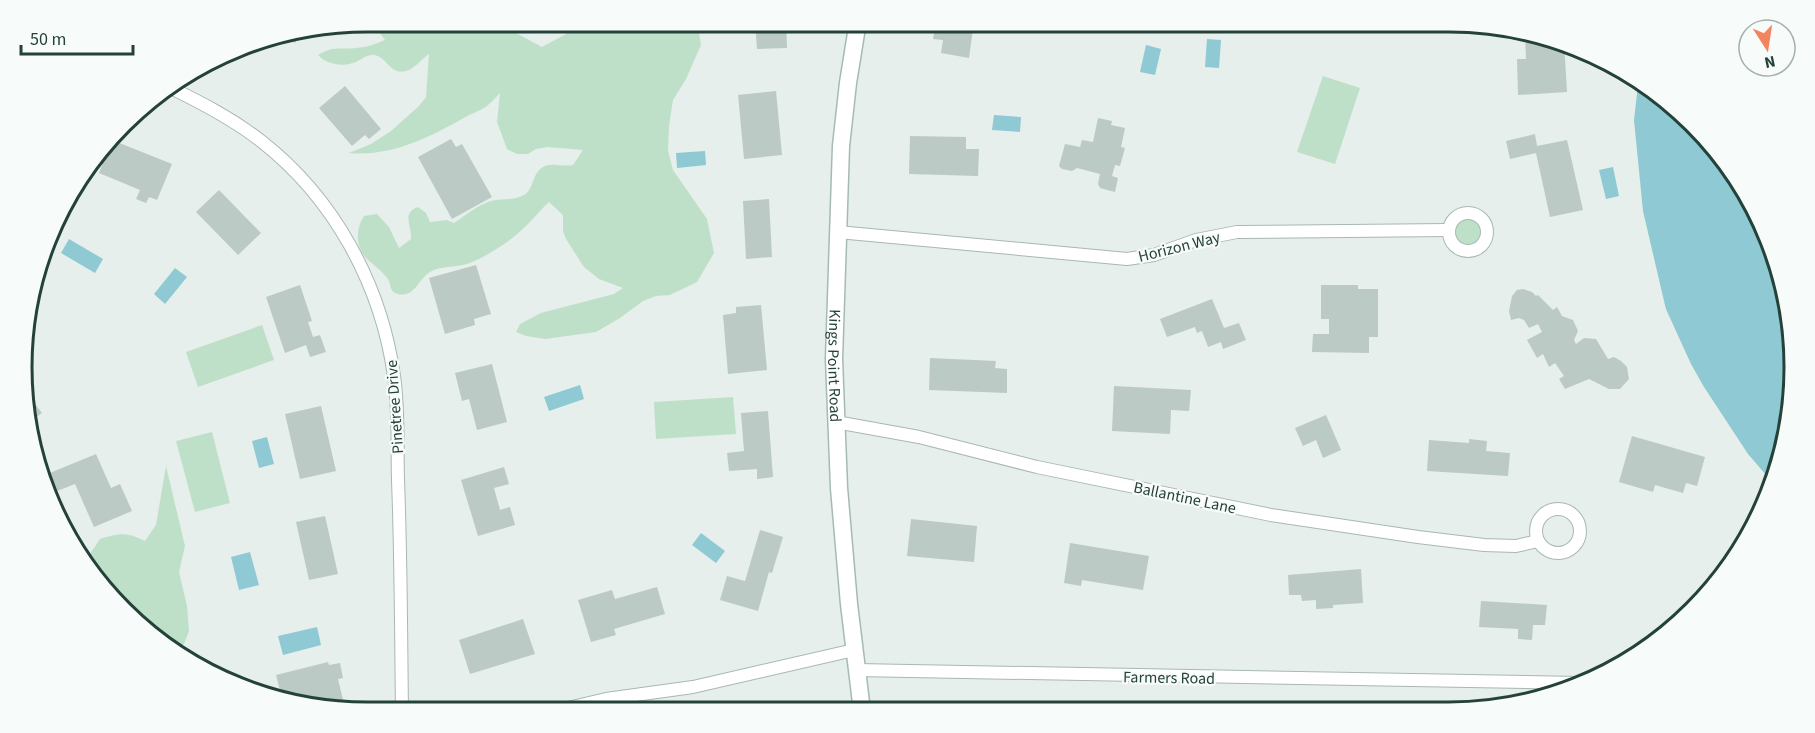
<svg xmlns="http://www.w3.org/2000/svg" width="1815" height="733" font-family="'Source Sans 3',sans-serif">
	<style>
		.green { fill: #bfe0c8 }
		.water { fill: #8ec9d4 }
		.pier { fill: #e6efeb }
		.building { fill: #bbcac4 }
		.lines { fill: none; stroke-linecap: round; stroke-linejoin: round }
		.street-casing { stroke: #a8b8b2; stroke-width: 14 }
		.secondary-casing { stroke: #a4bbb3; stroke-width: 19 }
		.street { stroke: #fff; stroke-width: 12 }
		.secondary { stroke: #fff; stroke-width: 16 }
		.labels { text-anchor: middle; stroke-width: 4.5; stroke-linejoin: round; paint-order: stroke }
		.street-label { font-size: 16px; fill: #24423a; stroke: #f7fbf9 }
		.rim { fill: none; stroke: #24423a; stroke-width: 3 }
	</style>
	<rect width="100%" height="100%" fill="#e6efeb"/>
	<!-- green -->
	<g class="green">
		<path d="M 371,21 L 508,21 L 516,33 L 542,47 L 566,34 L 577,21 L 697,21 L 701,45 L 686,79 L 673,100 L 669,126 L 668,151 L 673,170 L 707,219 L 714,253 L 697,282 L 670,295 L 656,296 L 643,301 L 620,318 L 596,332 L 545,339 L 526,336 L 516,332 L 520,324 L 541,313 L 614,294 L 623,288 L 599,279 L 584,267 L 566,239 L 563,231 L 563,215 L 549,202 C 541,209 535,217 527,225 C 511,241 491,254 470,263 C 457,268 442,265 430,272 C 418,279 415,298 398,294 C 390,292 391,287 389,281 C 385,273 372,264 366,258 C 356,247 355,229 364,216 L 377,214 L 389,227 L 399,248 L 411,239 C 412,226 401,213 418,207 L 426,213 L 430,222 L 447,220 L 454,223 C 466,215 478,205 491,201 C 501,198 514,201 524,195 C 535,189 531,172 545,166 C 554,163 563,167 573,165 L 583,150 L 547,147 L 536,149 L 528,154 L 517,154 L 507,149 L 497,122 L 500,93 C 496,97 492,102 487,106 C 480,111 470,114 462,119 C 428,138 390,157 349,153 L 371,144 L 391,131 L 419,106 L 426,97 L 429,54 C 422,59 414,69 406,71 C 389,75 388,57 374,55 C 366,54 360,61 353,63 C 341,67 326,64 318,55 C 335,45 339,50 356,48 C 367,47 376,44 385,40 Z"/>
		<polygon points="1323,76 1360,88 1335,164 1297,152"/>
		<circle cx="1467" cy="232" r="14"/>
		<polygon points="262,325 274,360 198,387 186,352"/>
		<polygon points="733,397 736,434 656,439 654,402"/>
		<polygon points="212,432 230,503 195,512 176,441"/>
		<path d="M 166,466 L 185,546 L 179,572 L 187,606 L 189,631 L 184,644 L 177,648 L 171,649 L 156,641 L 89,568 L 90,554 L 100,539 C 120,533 126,532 145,541 L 156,525 Z"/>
	</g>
	<!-- water -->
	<g class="water">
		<polygon points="1207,39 1221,40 1219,68 1205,67"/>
		<polygon points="1146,45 1161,49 1155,75 1140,72"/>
		<polygon points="1638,85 1676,107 1758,213 1793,344 1776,477 1772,486 1743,458 1671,331 1643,211 1634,120"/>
		<polygon points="994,115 1021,117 1020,132 992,130"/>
		<polygon points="705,151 706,165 677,168 676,153"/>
		<polygon points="1613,167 1619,196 1606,199 1599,170"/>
		<polygon points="69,239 103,259 95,273 61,253"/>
		<polygon points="175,268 187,277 165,304 154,294"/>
		<polygon points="580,385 584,399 549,411 544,397"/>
		<polygon points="267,437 274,464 259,468 252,441"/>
		<polygon points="701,533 725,551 716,563 692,545"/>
		<polygon points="250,552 259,585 239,590 231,557"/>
		<polygon points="317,627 321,645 283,655 278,636"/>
	</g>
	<!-- pier -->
	<polygon class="pier" points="1655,277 1660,296 1691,364 1704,387 1748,454 1773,483 1770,488 1744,463 1688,371 1668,332"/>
	<!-- building -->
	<g class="building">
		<polygon points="755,21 786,21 787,48 757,49"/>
		<polygon points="936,21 974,21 969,58 941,53 943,40 933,39"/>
		<polygon points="301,32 295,43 280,35 293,33"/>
		<polygon points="1525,34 1559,39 1564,42 1567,92 1518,95 1517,59 1526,59"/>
		<polygon points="345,86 381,129 369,139 365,135 352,146 319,108"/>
		<polygon points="776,91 782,155 744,159 738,95"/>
		<polygon points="1098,118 1112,121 1111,125 1125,128 1121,147 1125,148 1120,166 1115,165 1112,176 1118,178 1115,192 1100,188 1098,184 1100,174 1077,168 1072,171 1062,169 1059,166 1065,144 1080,147 1082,140 1093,142"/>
		<polygon points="1535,134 1537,146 1567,140 1583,210 1550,217 1536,153 1510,159 1506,141"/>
		<polygon points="910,136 966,137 966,149 979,149 978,176 909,174"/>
		<polygon points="451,139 456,147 462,144 492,197 452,219 418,157"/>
		<polygon points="112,140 172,164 157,200 149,197 146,203 136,199 140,190 99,173"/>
		<polygon points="219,190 261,233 238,255 196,212"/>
		<polygon points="769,199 772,257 746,259 743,201"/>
		<polygon points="476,265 491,314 474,319 475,325 445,334 429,278"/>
		<polygon points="300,285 312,321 308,322 313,337 320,335 326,352 310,357 306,345 285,353 266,297"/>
		<polygon points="1321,285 1358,285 1358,289 1378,289 1378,337 1369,337 1369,353 1312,352 1313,334 1329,334 1329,319 1321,319"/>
		<polygon points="1523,289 1532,292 1536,296 1538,295 1553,310 1557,307 1562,316 1573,320 1578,331 1574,340 1576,344 1584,338 1596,339 1608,359 1614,357 1621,361 1627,367 1629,379 1620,389 1609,389 1589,379 1565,389 1559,379 1564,376 1555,363 1549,367 1543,354 1537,358 1527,340 1542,332 1538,324 1529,328 1524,320 1519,318 1511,320 1509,311 1512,296 1517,290"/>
		<polygon points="1212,299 1224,328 1239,323 1246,340 1223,349 1221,342 1208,347 1202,331 1197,333 1195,327 1167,337 1160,319"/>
		<polygon points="761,305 767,370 728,374 723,315 736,313 736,307"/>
		<polygon points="930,358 996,361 995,368 1007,369 1007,393 929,390"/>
		<polygon points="492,364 507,422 477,430 469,399 462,401 455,373"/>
		<polygon points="1114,386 1191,390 1189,411 1171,410 1170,434 1112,431"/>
		<polygon points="26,392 42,413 27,424"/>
		<polygon points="321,406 336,471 300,479 285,414"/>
		<polygon points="768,411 773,477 757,479 757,469 729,471 727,453 744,451 741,413"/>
		<polygon points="1326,415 1341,450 1323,458 1316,440 1303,446 1295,428"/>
		<polygon points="1632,436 1705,457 1697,486 1686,483 1683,493 1655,485 1653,492 1619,482"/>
		<polygon points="1469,439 1487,441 1486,451 1510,453 1508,476 1427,471 1429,440 1469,443"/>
		<polygon points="96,454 111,488 120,484 132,511 94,527 75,484 52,493 45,475"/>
		<polygon points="504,467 509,484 494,488 500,510 510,507 515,525 478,536 461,480"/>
		<polygon points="325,516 338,574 309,580 296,522"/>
		<polygon points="911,519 977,526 974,562 907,556"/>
		<polygon points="760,530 783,537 772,573 769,572 758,611 720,600 727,576 745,581"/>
		<polygon points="1070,543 1149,556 1143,590 1082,580 1081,586 1064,583"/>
		<polygon points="1361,569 1363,603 1333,605 1333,608 1316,609 1316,600 1302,601 1301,595 1289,595 1288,575"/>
		<polygon points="657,587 665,614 614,629 616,635 591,642 578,600 612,590 615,599"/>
		<polygon points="1481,601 1547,605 1545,625 1533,625 1532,640 1518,639 1518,629 1479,627"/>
		<polygon points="523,619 535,654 470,674 459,640"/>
		<polygon points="328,662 329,665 340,663 343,678 338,679 343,700 323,705 282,698 276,675"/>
	</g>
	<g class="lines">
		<defs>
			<g id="street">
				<path d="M 171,88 C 202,103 233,119 261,141 C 334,198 381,284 394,376 C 399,409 397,447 398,480 C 401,557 401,635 402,712"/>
				<circle cx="1468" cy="232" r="19"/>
				<polyline points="838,232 1127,259 1154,255 1196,240 1237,232 1448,230"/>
				<polyline points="836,422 919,437 1037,467 1271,515 1418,537 1484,545 1516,546 1538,541"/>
				<circle cx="1558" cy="531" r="22"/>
				<polyline points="856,670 1580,683"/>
				<polyline points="551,712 606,699 693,687 854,650"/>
			</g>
			<g id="secondary">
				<path id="s1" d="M 858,21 L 848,83 L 841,146 L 834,359 L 839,488 L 849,604 L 862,711"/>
			</g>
		</defs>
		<!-- street casing -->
		<use href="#street" class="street-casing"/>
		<!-- secondary casing -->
		<use href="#secondary" class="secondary-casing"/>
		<!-- street -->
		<use href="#street" class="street"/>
		<!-- secondary -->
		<use href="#secondary" class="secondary"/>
	</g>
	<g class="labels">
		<!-- street labels -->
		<g class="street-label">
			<text transform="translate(1179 246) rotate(-14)" y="6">Horizon Way</text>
			<text dy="6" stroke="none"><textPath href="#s1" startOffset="346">Kings Point Road</textPath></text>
			<text transform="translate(394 407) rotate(-94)" y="6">Pinetree Drive</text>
			<text transform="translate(1185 497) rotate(12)" y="6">Ballantine Lane</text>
			<text transform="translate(1169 677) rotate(1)" y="6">Farmers Road</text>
		</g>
	</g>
	<!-- crop -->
	<path d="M0 0H1815V733H0ZM367 32H1449A335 335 0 0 1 1784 367V367A335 335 0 0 1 1449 702H367A335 335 0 0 1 32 367V367A335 335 0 0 1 367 32Z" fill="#f7fbf9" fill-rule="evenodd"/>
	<path class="rim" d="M367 32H1449A335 335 0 0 1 1784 367V367A335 335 0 0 1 1449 702H367A335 335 0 0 1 32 367V367A335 335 0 0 1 367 32Z"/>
	<!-- north arrow -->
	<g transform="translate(1767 48) rotate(168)"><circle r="28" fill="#f7fbf9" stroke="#a3b1ad" stroke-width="1.5"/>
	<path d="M0-4.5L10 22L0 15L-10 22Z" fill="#f4845f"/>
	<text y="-9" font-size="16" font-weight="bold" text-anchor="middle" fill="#24423a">N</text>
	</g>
	<!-- scale -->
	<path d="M21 45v9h112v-9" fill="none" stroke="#24423a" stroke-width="3"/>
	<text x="30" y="45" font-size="18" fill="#24423a" stroke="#f7fbf9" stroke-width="4.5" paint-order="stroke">50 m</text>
</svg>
